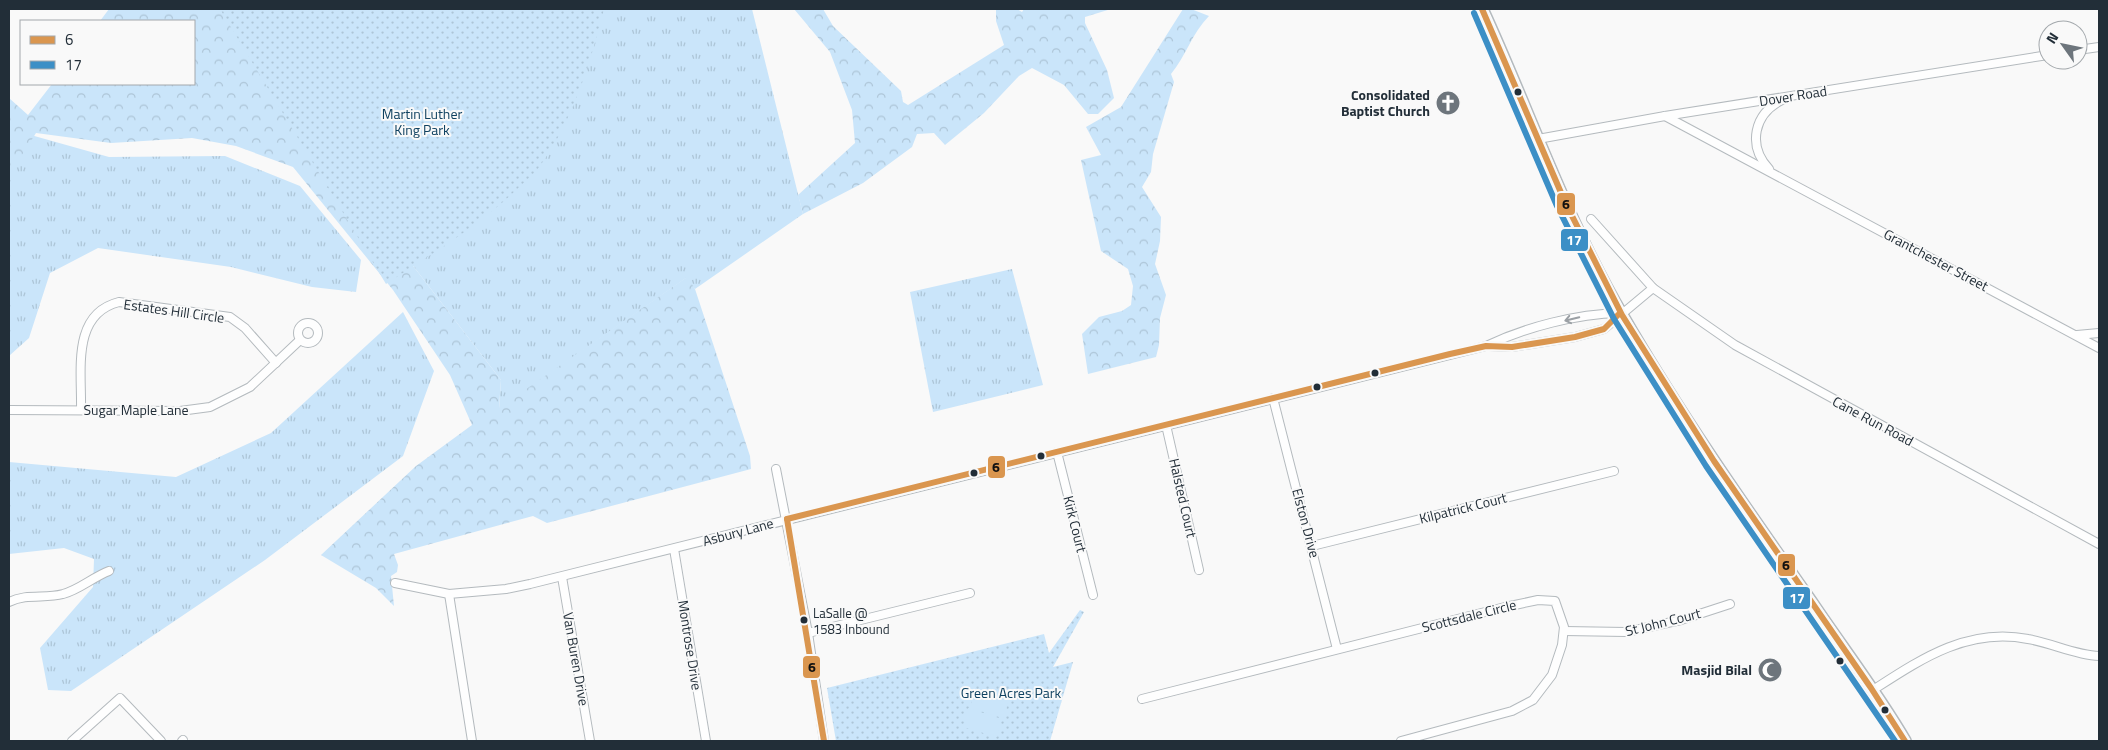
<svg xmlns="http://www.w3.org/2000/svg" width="2108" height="750" font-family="'Titillium Web',sans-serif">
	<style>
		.grass { fill: url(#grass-tufts) }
		.forest { fill: url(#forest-crowns) }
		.park { fill: url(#park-dots) }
		.pitch { fill: #cae5fa }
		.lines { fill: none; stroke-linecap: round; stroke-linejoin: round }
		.minor-casing { stroke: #b4babe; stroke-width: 10 }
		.secondary-casing { stroke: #b4babe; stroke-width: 14 }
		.minor { stroke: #fefefe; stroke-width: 8 }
		.secondary { stroke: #fefefe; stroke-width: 11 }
		.bus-1-casing { stroke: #f9f9f9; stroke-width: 10 }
		.bus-2-casing { stroke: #f9f9f9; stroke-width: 10 }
		.bus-1 { stroke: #da964f; stroke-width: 6 }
		.bus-2 { stroke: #3c8fc6; stroke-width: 6 }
		.oneway { stroke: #9ba0a5 }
		.bus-dot { fill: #222e38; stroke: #f9f9f9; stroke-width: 2 }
		.labels { text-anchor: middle; stroke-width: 4; stroke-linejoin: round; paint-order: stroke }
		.bus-label { font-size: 13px; fill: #222e38; stroke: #f9f9f9; text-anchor: start }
		.poi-label { font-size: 14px; font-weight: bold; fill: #222e38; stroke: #f9f9f9; text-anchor: end }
		.street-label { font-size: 14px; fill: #222e38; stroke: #f9f9f9 }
		.park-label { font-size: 14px; fill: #0f4160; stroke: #f9f9f9 }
		.line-badge { stroke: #f9f9f9; stroke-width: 2 }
		.badge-label { font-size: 14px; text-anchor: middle; font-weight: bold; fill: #fff }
		.pale-badge-label { font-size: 14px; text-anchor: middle; font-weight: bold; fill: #111 }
	</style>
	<defs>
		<pattern id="grass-tufts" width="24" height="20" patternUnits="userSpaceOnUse" patternTransform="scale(1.25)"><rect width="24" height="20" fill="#cae5fa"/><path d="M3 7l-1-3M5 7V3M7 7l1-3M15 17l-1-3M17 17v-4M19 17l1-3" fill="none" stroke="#adc5d7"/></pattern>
		<pattern id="forest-crowns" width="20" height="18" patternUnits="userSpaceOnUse" patternTransform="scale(1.25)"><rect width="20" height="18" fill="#cae5fa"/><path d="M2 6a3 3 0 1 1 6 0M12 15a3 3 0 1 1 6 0" fill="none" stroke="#adc5d7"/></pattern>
		<pattern id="park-dots" width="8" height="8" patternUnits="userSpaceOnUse" patternTransform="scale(1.25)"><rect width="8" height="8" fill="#cae5fa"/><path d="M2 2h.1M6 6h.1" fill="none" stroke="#adc5d7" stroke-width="1.8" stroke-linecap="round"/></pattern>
	</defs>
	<rect width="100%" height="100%" fill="#f9f9f9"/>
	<!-- grass -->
	<g class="grass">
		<polygon points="583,9 752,9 803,214 695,289 686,278 499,409 501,380 387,232"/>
		<polygon points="9,125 13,130 109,157 225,156 300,186 361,260 356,292 312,287 231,267 98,248 50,273 29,338 9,356"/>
		<polygon points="1012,269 1043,385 933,412 910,292"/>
		<polygon points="403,312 434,371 403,456 265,560 71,691 48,690 40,648 93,587 94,559 64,548 9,554 9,462 176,477 271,433"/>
	</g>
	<!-- forest -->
	<g class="forest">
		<polygon points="109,9 252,9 387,232 501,380 499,408 687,277 695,289 750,456 751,469 547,523 533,516 394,554 398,565 397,572 391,576 394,606 376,588 321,555 416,466 472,425 450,375 393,290 293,167 236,146 192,138 111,143 36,133 14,168 9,166 9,98 28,115 52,84 194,84 194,21 100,21"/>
		<polygon points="794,9 823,9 833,26 901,91 903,102 908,105 1004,45 996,21 996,9 1017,9 1022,12 1024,9 1111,9 1085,17 1085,23 1107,70 1114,98 1098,114 1088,114 1064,85 1032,68 1019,76 984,113 945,145 934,133 917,134 912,147 863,183 803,214 798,195 855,143 852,110 830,52"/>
		<path d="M 1183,9 L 1191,9 L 1209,16 C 1192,33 1186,56 1171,74 L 1174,82 L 1153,154 L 1151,172 L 1142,187 L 1161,217 L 1160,241 L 1155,264 L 1166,295 L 1160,318 L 1159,345 L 1156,357 L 1088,374 L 1082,334 L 1099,317 L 1122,311 L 1131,305 L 1133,286 L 1128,269 L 1101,251 L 1081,160 L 1101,155 L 1086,127 L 1121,107 Z"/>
	</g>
	<!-- park -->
	<g class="park">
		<path d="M 220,9 L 604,9 C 590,64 572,124 537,170 C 531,177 522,184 515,191 C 477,227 430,255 386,284 Z"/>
		<polygon points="1080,610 1084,612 1053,667 1073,662 1050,741 836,741 827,688 1044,634 1049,653"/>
	</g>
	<!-- pitch -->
	<g class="pitch">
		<polygon points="975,689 1009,699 1004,718 970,708"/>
		<polygon points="968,708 1002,719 997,737 963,727"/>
	</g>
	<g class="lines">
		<defs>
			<g id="minor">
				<polyline points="2078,50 2099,47"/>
				<polyline points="1665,116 2099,348"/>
				<polyline points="1538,139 1665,116 2048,55"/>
				<path d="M 1769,169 C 1747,145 1754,114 1782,100"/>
				<polyline points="1591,219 1653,288 1735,345 2099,544"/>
				<circle cx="308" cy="333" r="10"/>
				<polyline points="2077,335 2099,333"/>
				<polyline points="1489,346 1512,347 1575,337 1604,329 1653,288"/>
				<polyline points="1273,398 1337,649"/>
				<polyline points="9,410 180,411 210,407 250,387 300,340"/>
				<path d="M 81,410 C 82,371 71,314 119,302 L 230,317 L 245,328 L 276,363"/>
				<polyline points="1166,425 1199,570"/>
				<polyline points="1057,452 1093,595"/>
				<polyline points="776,469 808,633 824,741"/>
				<polyline points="1312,546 1614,471"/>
				<polyline points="674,549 706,741"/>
				<polyline points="562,577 590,741"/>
				<path d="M 395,583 L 449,594 L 506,589 L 530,584 L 1486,346 C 1526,327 1576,314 1620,313"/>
				<polyline points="449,594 472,741"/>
				<path d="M 9,602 C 27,593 45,599 63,594 C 79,590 93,577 109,571"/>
				<polyline points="1564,631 1626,632 1681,620 1730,604"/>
				<polyline points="808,633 970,593"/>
				<path d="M 1873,690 C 1921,659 1968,627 2028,639 C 2052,643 2075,655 2099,656"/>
				<polyline points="1142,699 1505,607 1538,600 1555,601 1564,627 1562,645 1552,675 1533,700 1512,711 1401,741"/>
				<polyline points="72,741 120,698 161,741"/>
				<polyline points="182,741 183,740"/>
			</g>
			<path id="secondary" d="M 1482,9 C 1529,111 1565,218 1622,315 C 1679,414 1746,509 1812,603 C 1843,649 1877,693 1905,741"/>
		</defs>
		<!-- minor casing -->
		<use href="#minor" class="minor-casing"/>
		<!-- secondary casing -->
		<use href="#secondary" class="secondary-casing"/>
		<!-- minor -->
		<use href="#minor" class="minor"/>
		<!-- secondary -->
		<use href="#secondary" class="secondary"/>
		<defs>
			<g id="bus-1">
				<polyline points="1482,9 1565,202 1622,315 1714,461 1871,688 1905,741"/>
				<polyline points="787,519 1450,354 1486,346 1512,347 1575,337 1604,329 1620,313"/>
				<polyline points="787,519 824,741"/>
			</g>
			<polyline id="bus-2" points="1474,13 1557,206 1614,319 1706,466 1895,741"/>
		</defs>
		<!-- bus-1 casing -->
		<use href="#bus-1" class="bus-1-casing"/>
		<!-- bus-2 casing -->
		<use href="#bus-2" class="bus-2-casing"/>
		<!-- bus-1 -->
		<use href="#bus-1" class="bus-1"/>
		<!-- bus-2 -->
		<use href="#bus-2" class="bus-2"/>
	</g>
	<!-- one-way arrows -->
	<defs><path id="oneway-shaft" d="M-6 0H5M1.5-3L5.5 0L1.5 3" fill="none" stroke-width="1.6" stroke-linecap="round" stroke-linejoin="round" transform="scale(1.25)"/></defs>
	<use class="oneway" href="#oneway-shaft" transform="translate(1572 319) rotate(166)"/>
	<!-- icons -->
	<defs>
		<symbol id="church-disc" viewBox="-11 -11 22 22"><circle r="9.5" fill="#6d757c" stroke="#f9f9f9"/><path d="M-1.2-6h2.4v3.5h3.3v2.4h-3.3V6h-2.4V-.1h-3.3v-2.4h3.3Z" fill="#fff"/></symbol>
		<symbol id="mosque-disc" viewBox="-11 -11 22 22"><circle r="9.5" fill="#6d757c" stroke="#f9f9f9"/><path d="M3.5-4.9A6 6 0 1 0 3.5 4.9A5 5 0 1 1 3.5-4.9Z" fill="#fff"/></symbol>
	</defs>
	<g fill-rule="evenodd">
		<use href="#church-disc" x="1434" y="89" width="28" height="28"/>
		<use href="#mosque-disc" x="1756" y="656" width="28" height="28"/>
	</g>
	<!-- markers -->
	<g class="bus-dot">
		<circle cx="1518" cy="92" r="4.5"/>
		<circle cx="1375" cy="373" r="4.5"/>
		<circle cx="1317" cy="387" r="4.5"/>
		<circle cx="1041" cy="456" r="4.5"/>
		<circle cx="974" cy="473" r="4.5"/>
		<circle cx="804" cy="620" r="4.5"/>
		<circle cx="1840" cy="661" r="4.5"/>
		<circle cx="1885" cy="710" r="4.5"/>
	</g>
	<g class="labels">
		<!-- bus labels -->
		<g class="bus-label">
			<text x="813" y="618">LaSalle @<tspan x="813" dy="16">1583 Inbound</tspan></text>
		</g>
		<!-- poi labels -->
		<g class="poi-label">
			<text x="1430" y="100">Consolidated<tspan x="1430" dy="16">Baptist Church</tspan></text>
			<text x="1752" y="675">Masjid Bilal</text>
		</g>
		<!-- street labels -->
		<g class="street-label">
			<text transform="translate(1793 96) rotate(-9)" y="5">Dover Road</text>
			<text transform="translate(1936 260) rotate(28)" y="5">Grantchester Street</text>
			<text transform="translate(174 311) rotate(8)" y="5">Estates Hill Circle</text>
			<text x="136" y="415">Sugar Maple Lane</text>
			<text transform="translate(1873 421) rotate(28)" y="5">Cane Run Road</text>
			<text transform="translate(1183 498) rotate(77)" y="5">Halsted Court</text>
			<text transform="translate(1463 508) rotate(-14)" y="5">Kilpatrick Court</text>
			<text transform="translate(1306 523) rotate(75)" y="5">Elston Drive</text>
			<text transform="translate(1075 524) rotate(76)" y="5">Kirk Court</text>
			<text transform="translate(738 532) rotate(-15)" y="5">Asbury Lane</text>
			<text transform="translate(1469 616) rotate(-14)" y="5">Scottsdale Circle</text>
			<text transform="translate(1663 622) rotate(-14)" y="5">St John Court</text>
			<text transform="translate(690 645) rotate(81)" y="5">Montrose Drive</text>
			<text transform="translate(576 659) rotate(80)" y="5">Van Buren Drive</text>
		</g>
		<!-- park labels -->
		<g class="park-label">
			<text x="422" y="119">Martin Luther<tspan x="422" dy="16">King Park</tspan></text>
			<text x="1011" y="698">Green Acres Park</text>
		</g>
	</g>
	<g class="line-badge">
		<rect x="1556" y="192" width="20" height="24" rx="5" fill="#da964f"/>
		<rect x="1560" y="228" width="29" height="24" rx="5" fill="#3c8fc6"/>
		<rect x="987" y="455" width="19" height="24" rx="5" fill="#da964f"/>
		<rect x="1777" y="553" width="19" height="24" rx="5" fill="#da964f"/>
		<rect x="1782" y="586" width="29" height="24" rx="5" fill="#3c8fc6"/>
		<rect x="802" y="655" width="19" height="24" rx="5" fill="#da964f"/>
	</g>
	<g class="badge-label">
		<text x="1574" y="245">17</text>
		<text x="1797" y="603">17</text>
	</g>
	<g class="pale-badge-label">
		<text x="1566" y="209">6</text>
		<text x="996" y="472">6</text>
		<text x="1786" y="570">6</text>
		<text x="812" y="672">6</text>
	</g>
	<!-- border -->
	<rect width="2108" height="750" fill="none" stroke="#222e38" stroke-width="20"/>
	<!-- legend -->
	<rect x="20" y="20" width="175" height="65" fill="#f9f9f9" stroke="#a3a8ac"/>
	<rect x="30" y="36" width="25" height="8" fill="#da964f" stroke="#a3a8ac"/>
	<text x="65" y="45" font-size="15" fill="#222e38">6</text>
	<rect x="30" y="61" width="25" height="8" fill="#3c8fc6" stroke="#a3a8ac"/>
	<text x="65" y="70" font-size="15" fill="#222e38">17</text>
	<!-- north arrow -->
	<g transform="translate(2063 45) rotate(303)"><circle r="24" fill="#f9f9f9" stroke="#a3a8ac"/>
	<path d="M0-4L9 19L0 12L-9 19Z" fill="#6d757c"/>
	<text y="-8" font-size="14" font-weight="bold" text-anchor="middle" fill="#222e38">N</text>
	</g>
</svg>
